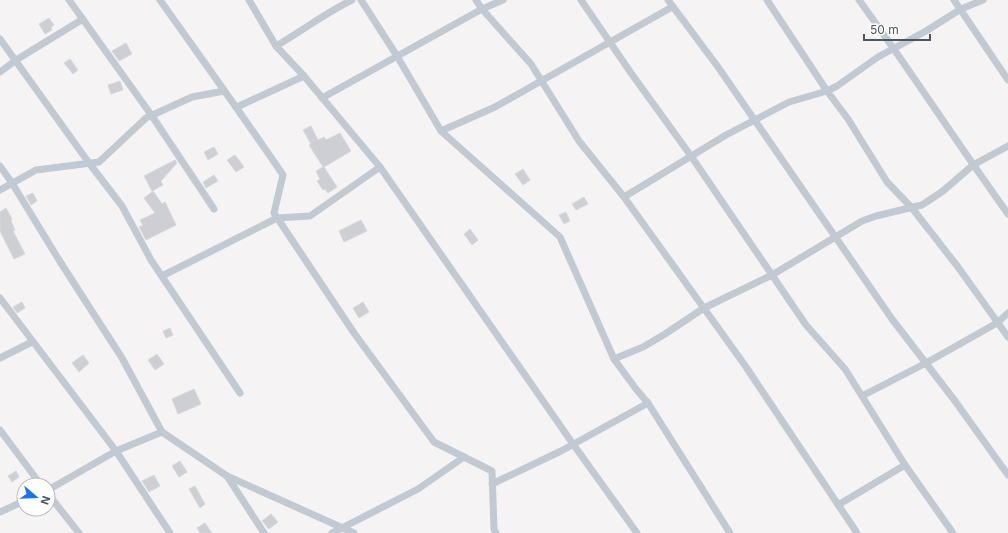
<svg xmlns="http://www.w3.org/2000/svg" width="1008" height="533" font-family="Inter,sans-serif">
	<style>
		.building { fill: #cdcfd5; stroke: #d7d9de }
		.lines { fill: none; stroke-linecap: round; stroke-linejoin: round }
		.minor { stroke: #c1cad2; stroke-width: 7 }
	</style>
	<rect width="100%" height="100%" fill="#f5f3f3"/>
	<!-- building -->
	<g class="building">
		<polygon points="49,18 54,25 51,27 52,30 45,34 39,24"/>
		<polygon points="126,43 132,54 119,61 112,51"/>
		<polygon points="70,59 78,70 73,74 64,63"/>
		<polygon points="120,81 123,90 111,94 108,85"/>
		<polygon points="311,126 318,140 324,137 326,140 340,133 351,151 324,167 337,187 328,193 325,189 323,190 317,181 320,179 316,171 323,167 309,145 311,144 303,130"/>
		<polygon points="214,147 218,154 208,160 204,152"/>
		<polygon points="235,155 244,167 236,172 227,160"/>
		<polygon points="175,160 177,163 161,181 163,185 152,191 144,176"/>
		<polygon points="523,169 530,180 523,185 515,174"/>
		<polygon points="214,175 218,181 206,188 203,182"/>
		<polygon points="153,191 162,204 165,202 176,225 146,240 139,227 143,225 140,220 155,213 144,198"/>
		<polygon points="33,193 37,201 31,205 26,196"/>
		<polygon points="584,197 588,204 576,210 572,204"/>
		<polygon points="6,208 12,219 11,221 15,230 13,231 25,254 14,259 0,231 0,212"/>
		<polygon points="566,212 570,221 564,224 559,215"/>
		<polygon points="361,220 367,231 344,242 339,231"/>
		<polygon points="470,229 478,240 472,245 464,234"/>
		<polygon points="22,302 25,308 17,313 13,307"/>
		<polygon points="363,302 369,312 359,318 353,308"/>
		<polygon points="170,328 173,335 166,338 163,331"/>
		<polygon points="157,354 164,364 155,370 148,360"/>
		<polygon points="83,355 89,363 79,372 72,363"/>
		<polygon points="194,389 201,404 178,414 172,399"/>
		<polygon points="180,461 187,472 179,477 172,466"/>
		<polygon points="16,471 19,477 12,482 8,476"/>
		<polygon points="154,475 160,486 149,492 142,481"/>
		<polygon points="195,486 205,504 200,508 189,489"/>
		<polygon points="271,514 278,522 269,529 262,521"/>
		<polygon points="205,523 212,533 200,533 197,528"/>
	</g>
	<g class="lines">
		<!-- minor -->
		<g class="minor">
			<polyline points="69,0 152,116 214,209"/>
			<path d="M 160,0 C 201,58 243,116 283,175 L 274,213 L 354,333 L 434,442 L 492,471 L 494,529 L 496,533"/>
			<polyline points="249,0 276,46 304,76 380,167 573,444 637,533"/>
			<polyline points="361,0 397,56 441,131 560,237 614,359"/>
			<polyline points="476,0 482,9 531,64 579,141 624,197 744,364 857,533"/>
			<polyline points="581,0 631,73 691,156 806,325 845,369 905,465 953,533"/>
			<polyline points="668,0 718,67 892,319 955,401 1008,475"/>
			<polyline points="767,0 827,91 848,119 887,182 912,208 958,267 1008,337"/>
			<path d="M 859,0 C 910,70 957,143 1008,214"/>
			<polyline points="954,0 1008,80"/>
			<polyline points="0,39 89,163 122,206 151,260 240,393"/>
			<path d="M 276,46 C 302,31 325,13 352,0"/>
			<polyline points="0,72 16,60 83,19"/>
			<polyline points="322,98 482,9 503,0"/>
			<polyline points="237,107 304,76"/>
			<polyline points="441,131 495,107 672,7"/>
			<polyline points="0,166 12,183 59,260 122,358 162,432"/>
			<polyline points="0,190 36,170 99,162 146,118 192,97 224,91"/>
			<polyline points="624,197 726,135 789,102 827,91 837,86 878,57 926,31 961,9 983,0"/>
			<polyline points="162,276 277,218 310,216 380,167"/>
			<polyline points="0,298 116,451 170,533"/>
			<polyline points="0,358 32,342"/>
			<polyline points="862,396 926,363 997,323 1008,313"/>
			<polyline points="648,403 730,533"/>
			<polyline points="0,430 41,485"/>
			<polyline points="227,476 264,533"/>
			<polyline points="492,484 561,451 648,403 636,389 614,359 643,347 665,334 704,308 772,275 862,221 876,216 922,205 943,191 973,165 1008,146"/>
			<polyline points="48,490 116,451 162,432 227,476 354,533"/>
			<polyline points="48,494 79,533"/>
			<polyline points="838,505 905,465"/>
			<polyline points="0,512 24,501"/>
			<polyline points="332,533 418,489 464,457"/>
		</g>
	</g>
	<!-- north arrow -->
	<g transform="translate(36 497) rotate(109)"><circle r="19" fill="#ffffff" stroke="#b7bbc0"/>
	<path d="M0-3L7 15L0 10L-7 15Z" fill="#1a73e8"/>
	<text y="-6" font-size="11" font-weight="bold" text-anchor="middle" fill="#4a5661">N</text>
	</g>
	<!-- scale -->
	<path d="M864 34v6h66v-6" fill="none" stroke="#4a5661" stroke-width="2"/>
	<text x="870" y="34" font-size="12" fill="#4a5661" stroke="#ffffff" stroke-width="3" paint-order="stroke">50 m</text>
</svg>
